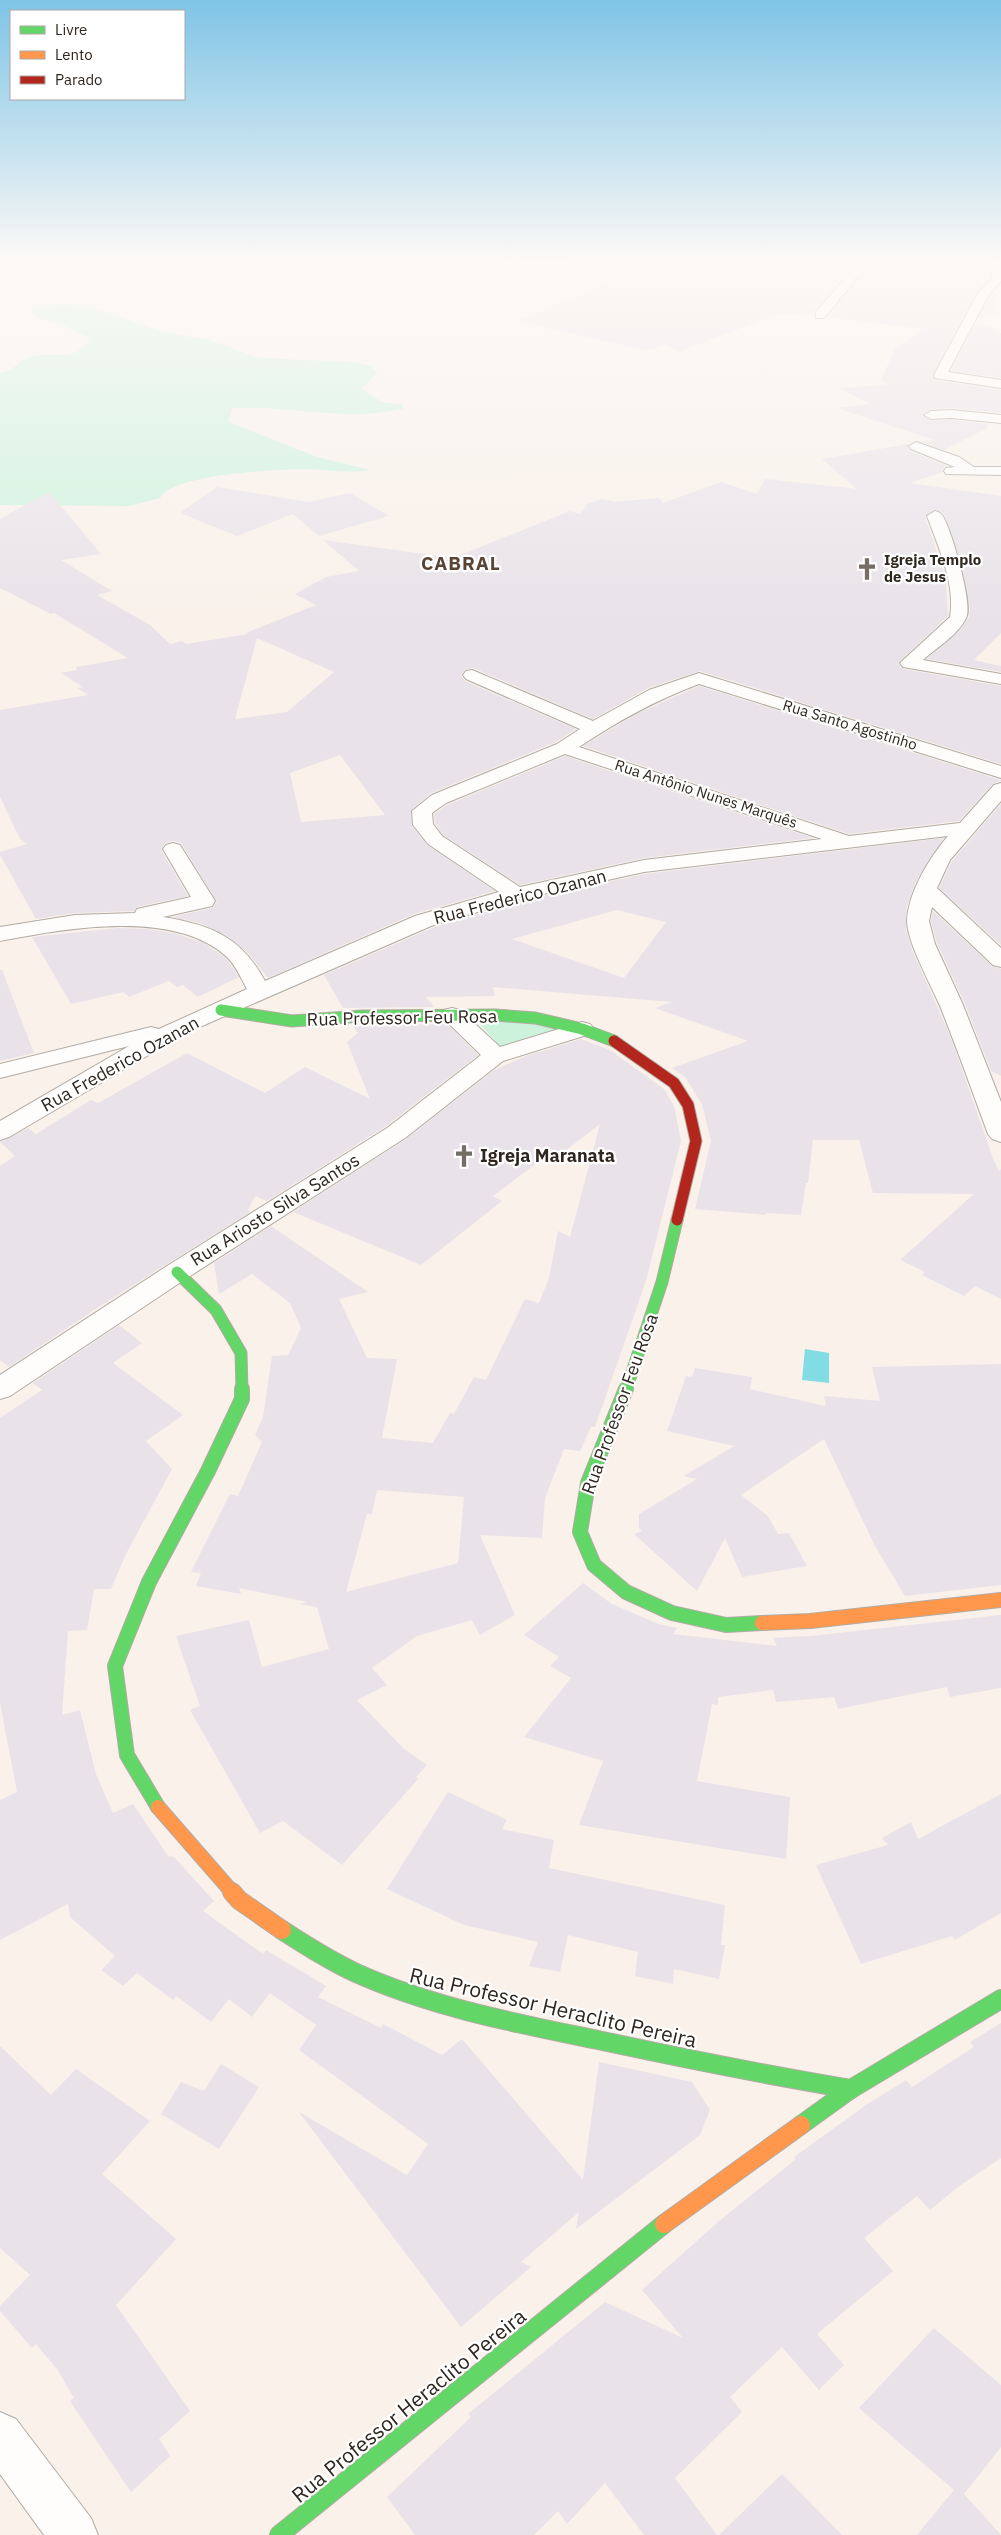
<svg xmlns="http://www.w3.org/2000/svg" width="1001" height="2535" font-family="'IBM Plex Sans',sans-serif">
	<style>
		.green { fill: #ccf2dc }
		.water { fill: #81dce4 }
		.building { fill: #e9e3e9; fill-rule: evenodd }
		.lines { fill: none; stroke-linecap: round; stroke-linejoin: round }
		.street-casing { stroke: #b2aba4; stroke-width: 2 }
		.fast-far2-casing { stroke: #b2aba4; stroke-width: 13 }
		.fast-far1-casing { stroke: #b2aba4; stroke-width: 16 }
		.fast-casing { stroke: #b2aba4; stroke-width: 20 }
		.slow-far1-casing { stroke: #b2aba4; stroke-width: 16 }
		.slow-casing { stroke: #b2aba4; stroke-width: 20 }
		.jam-casing { stroke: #b2aba4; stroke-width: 13 }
		.street { fill: #fefdfc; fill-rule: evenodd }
		.fast-far2 { stroke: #63d668; stroke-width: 11 }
		.fast-far1 { stroke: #63d668; stroke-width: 14 }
		.fast { stroke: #63d668; stroke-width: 18 }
		.slow-far1 { stroke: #ff974d; stroke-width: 14 }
		.slow { stroke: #ff974d; stroke-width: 18 }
		.jam { stroke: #b3261e; stroke-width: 11 }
		.labels { text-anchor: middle; stroke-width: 4.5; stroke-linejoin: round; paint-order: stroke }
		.far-poi-label { font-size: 15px; font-weight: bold; fill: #2f261f; stroke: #fff; text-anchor: start }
		.far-street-label { font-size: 15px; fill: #2f261f; stroke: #fff }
		.street-label { font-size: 18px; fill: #2f261f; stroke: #fff }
		.poi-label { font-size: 18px; font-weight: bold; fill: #2f261f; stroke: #fff; text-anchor: start }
		.far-district-label { font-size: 19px; font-weight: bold; letter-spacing: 1px; fill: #594535; stroke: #fff }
		.near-street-label { font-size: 21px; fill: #2f261f; stroke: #fff }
	</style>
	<rect width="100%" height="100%" fill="#f9f1ea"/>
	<!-- green -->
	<g class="green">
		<path d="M 72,304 L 97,309 L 163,332 L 209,340 L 259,358 L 352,362 L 371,366 L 377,373 L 361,389 L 382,402 L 403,405 L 403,409 C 342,422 292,405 232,408 L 229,422 L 317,457 L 371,470 C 348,474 325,469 302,469 C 274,470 173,474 160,498 L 129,506 L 0,505 L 0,373 C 16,370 19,360 30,357 C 52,350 75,365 90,338 L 64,325 L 36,317 L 29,309 L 39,305 Z"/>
		<polygon points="521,1019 557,1030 502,1048 476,1020"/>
	</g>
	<!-- water -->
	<polygon class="water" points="805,1349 829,1353 829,1383 802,1380"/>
	<!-- building -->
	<g class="building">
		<polygon points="659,261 857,261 815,311 814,316 781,313 678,352 666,345 650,350 640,349 517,321"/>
		<polygon points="873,261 989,261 991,269 978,282 985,283 975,294 932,376 935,380 1001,390 1001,413 951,408 931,409 922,414 931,421 951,420 987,424 987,428 944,450 922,442 935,440 837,408 871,404 839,388 888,385 881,380 895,349 924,329 827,317"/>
		<polygon points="993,293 998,313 978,319 990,297"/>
		<polygon points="976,323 1001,330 998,332 1001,333 1001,378 951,371"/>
		<path d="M 908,444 L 910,451 L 947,466 L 944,467 L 943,472 L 910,483 L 1001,496 L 1001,633 L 974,660 L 1001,666 L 1001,672 L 927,659 L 960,630 L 969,617 L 970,608 L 965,581 L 952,533 L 944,514 L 936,509 L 925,517 L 946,579 L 948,616 L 898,663 L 903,669 L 1001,686 L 1001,764 L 700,671 L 648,688 L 593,719 L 473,668 L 466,669 L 461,675 L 465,681 L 576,729 L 556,742 L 431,793 L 411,810 L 412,826 L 427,845 L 495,891 L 414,914 L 268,978 L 247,952 L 224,934 L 197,922 L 172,917 L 212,908 L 217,902 L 181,843 L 174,841 L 165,843 L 161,850 L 188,896 L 137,907 L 134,911 L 75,913 L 36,919 L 0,855 L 0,852 L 27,844 L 20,839 L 0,797 L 0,710 L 88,695 L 77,688 L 83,687 L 61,673 L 77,670 L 76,667 L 128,658 L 54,613 L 51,614 L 0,588 L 0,519 L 49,492 L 101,554 L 61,560 L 112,591 L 97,595 L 150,625 L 170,644 L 182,641 L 186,644 L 248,634 L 246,633 L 316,605 L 295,594 L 326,577 L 359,571 L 323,540 L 453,558 L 570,511 L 580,514 L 588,504 L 602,499 L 614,502 L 659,498 L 663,503 L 721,482 L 757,494 L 765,479 L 857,489 L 822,459 ZM 257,638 L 334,672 L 287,712 L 235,719 ZM 340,755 L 385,815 L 301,822 L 290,773 Z"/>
		<polygon points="217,487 308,502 350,493 389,516 319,536 293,514 237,536 180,513"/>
		<polygon points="699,686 1001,780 1001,781 993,784 959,821 849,834 583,746 638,713"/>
		<polygon points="565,756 813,838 644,858 520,885 443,835 435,823 434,814 447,805"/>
		<polygon points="1001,804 1001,945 939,888 952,861"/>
		<path d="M 944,838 L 926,864 L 914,886 L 906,910 L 906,930 L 913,952 L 951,1038 L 994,1161 L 999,1171 L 1001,1169 L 1001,1299 L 975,1286 L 964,1296 L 922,1275 L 925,1272 L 900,1260 L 974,1194 L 873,1193 L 859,1140 L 813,1140 L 808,1183 L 806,1183 L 801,1215 L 766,1213 L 766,1215 L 695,1209 L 711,1141 L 702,1104 L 685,1077 L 672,1068 L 748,1041 L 655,1008 L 672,1002 L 493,987 L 495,996 L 426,997 L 434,1007 L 343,1008 L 324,975 L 432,928 L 521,901 L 644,874 ZM 617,910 L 666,922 L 624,978 L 512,939 Z"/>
		<polygon points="933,911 992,966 1001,969 1001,1076 991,1071 965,1004 937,943 931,921"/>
		<polygon points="118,928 148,929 177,934 204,943 226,958 239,977 198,997 183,985 177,987 169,981 129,997 124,992 71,1004 32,937"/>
		<polygon points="0,970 2,970 34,1053 0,1061"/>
		<polygon points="447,1024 478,1055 386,1126 267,1201 255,1196 248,1210 250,1212 97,1308 9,1367 0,1360 0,1166 15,1156 0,1142 28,1128 36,1134 91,1100 98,1103 187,1053 265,1093 305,1067 370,1099 347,1042 358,1033 353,1026"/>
		<path d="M 581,1039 L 610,1050 L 664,1089 L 674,1106 L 681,1141 L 646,1281 L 595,1427 L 591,1427 L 580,1451 L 564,1449 L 545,1498 L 542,1538 L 480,1535 L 515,1615 L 480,1635 L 472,1620 L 417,1636 L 372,1668 L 387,1685 L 357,1700 L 403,1748 L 427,1765 L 416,1777 L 418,1779 L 342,1865 L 283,1821 L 260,1833 L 190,1710 L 200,1706 L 176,1636 L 249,1620 L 262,1667 L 329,1649 L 317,1607 L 299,1604 L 307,1602 L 239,1588 L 241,1594 L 196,1586 L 201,1573 L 191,1572 L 230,1494 L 238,1496 L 262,1442 L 255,1435 L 263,1417 L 272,1356 L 288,1355 L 301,1328 L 290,1303 L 252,1274 L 219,1294 L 214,1263 L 271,1226 L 368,1292 L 339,1299 L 367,1358 L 397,1359 L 382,1438 L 433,1443 L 450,1413 L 454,1414 L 474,1377 L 486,1380 L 525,1299 L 539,1303 L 549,1278 L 558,1231 L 570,1237 L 600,1124 L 552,1161 L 545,1157 L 493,1196 L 502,1201 L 421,1265 L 293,1212 L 406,1139 L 493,1071 L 523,1057 ZM 377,1490 L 464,1497 L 458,1563 L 346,1592 L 367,1514 L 372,1514 Z"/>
		<polygon points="119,1325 142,1343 113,1363 183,1415 146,1441 172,1469 126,1554 111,1589 94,1589 87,1630 68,1631 62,1715 80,1710 96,1774 113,1813 133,1804 168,1856 174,1857 214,1901 203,1911 263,1954 266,1950 326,1986 318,1997 381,2028 383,2024 442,2055 462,2039 583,2180 599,2062 692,2082 710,2110 700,2135 576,2229 579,2212 521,2262 531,2267 461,2327 299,2112 407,2175 428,2144 299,2050 316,2025 270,1993 252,2017 229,1999 211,2022 176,1996 173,2000 137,1973 123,1986 101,1970 115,1956 70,1917 68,1904 0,1940 0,1800 17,1792 0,1703 0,1418 42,1390 33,1383"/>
		<polygon points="1001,1364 1001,1585 905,1596 875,1546 824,1439 741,1495 768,1516 778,1534 789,1533 807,1566 742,1577 725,1538 697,1591 634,1534 642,1531 639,1528 639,1514 697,1479 684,1476 734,1446 667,1431 686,1376 692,1377 695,1368 752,1377 750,1389 826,1406 824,1396 880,1401 872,1367"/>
		<polygon points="583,1583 612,1604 659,1624 677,1628 673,1634 777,1646 773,1638 810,1636 1001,1615 1001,1688 950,1697 947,1687 838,1709 834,1697 776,1702 773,1690 718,1697 718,1705 712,1704 697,1781 790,1797 786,1859 579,1825 603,1761 524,1737 571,1678 550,1666 559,1657 524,1635"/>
		<polygon points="448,1792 507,1820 502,1829 554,1840 549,1868 725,1905 721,1945 725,1945 719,1979 674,1969 673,1984 635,1976 638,1952 568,1935 560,1972 529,1966 538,1942 464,1925 387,1889"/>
		<polygon points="1001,1794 1001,1913 955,1940 952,1936 861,1964 816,1865 888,1845 882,1838 911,1822 918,1839"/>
		<polygon points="1001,2023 1001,2158 958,2187 930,2210 917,2196 864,2238 893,2271 817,2334 844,2365 819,2390 782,2347 730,2397 742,2412 675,2478 717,2535 644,2535 605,2483 567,2524 558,2511 534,2535 415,2535 387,2497 471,2417 468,2414 605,2302 683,2338 642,2290 718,2222 796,2159 794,2157 866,2105 906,2080 912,2087 974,2047 970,2042"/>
		<polygon points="0,2046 51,2095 76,2069 150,2121 102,2174 176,2239 116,2305 190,2411 159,2439 170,2456 131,2492 70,2401 74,2398 57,2369 36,2344 32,2348 0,2311 0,2306 30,2275 0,2248"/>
		<polygon points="221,2064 259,2087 219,2149 161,2114 181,2082 204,2091"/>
		<polygon points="934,2328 1001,2385 1001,2447 964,2494 1001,2535 917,2535 954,2490 859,2408"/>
		<polygon points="782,2474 842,2535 719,2535"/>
	</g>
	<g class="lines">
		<defs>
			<g id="street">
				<polygon points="513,261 581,261 560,267 518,264"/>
				<polygon points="860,261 871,261 824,318 816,318 816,312"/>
				<polygon points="991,261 1001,261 1001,281 988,296 948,372 1001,380 1001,388 935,378 934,375 977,295 992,278 993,270"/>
				<polygon points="951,410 1001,415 1001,423 951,418 931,419 924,415 931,411"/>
				<polygon points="916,442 959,457 974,467 1001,467 1001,475 946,474 944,471 946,468 955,467 911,449 909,446"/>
				<path d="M 935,511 C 938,512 940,512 942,515 C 951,527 972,602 967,616 C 960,634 936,648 923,660 L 1001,674 L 1001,684 L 909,668 L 903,667 L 900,663 L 950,617 C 956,585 938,546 927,516 Z"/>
				<path d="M 472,670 L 593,721 L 649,690 L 699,673 L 1001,766 L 1001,778 L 699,684 C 656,700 618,721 579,747 L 849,836 L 960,823 L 994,785 L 1001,783 L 1001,801 L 950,860 L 937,888 L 1001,948 L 1001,967 L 993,965 L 932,907 L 929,921 L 935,944 L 963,1005 L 1001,1102 L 1001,1142 L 992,1139 L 988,1134 C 972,1091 957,1048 940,1006 C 931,985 907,942 907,921 C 908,892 930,857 948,836 L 644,872 L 521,899 L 431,926 L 186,1033 L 9,1137 L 0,1140 L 0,1121 L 129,1046 L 0,1078 L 0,1064 L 151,1027 L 159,1029 L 247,989 C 241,978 236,966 227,957 C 173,908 65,929 0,941 L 0,927 L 75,915 L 135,913 L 137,909 L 191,897 L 163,849 L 166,845 L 173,843 L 180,845 L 215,901 L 212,906 L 163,917 C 212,925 241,937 265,981 L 415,916 L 499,892 L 428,844 L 413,825 L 412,811 L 432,795 L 557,744 L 580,729 L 466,679 L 463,675 L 466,671 ZM 565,754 L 822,839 L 644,860 L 520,887 L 442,836 L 433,824 L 432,813 L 446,803 Z"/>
				<polygon points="452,1008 460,1010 500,1047 582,1022 590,1024 594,1029 590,1034 503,1061 405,1138 187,1278 10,1396 0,1399 0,1375 167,1266 387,1128 481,1055 440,1015 444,1010"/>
				<polygon points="0,2412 16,2419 91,2518 98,2535 44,2535 0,2474"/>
			</g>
			<g id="fast-far2">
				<polyline points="221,1010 292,1021 362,1016 495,1015 535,1018 582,1029 614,1041"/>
				<polyline points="177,1272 216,1310 241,1353 242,1390"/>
				<polyline points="626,1390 662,1282 677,1220"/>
			</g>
			<g id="fast-far1">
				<polyline points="626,1389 588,1483 580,1532 594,1565 626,1592 672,1613 726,1625 762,1623"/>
				<polyline points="158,1807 127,1755 115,1666 149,1582 208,1471 242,1399 242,1389"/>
			</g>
			<g id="fast">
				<path d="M 282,1930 C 305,1945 329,1960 354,1972 C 431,2007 515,2023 598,2040 C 682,2058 766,2075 851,2089"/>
				<polyline points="801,2125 851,2089 1001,1999"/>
				<polyline points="279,2535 664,2224"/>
			</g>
			<g id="slow-far1">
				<polyline points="762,1623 810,1621 1001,1600"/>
				<polyline points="158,1807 233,1893"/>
			</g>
			<g id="slow">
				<polyline points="232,1892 239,1900 282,1930"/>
				<polyline points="664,2224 801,2125"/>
			</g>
			<polyline id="jam" points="614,1041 674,1083 688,1105 696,1141 677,1220"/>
		</defs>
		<!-- street casing -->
		<use href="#street" class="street-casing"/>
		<!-- fast-far2 casing -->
		<use href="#fast-far2" class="fast-far2-casing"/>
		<!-- fast-far1 casing -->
		<use href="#fast-far1" class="fast-far1-casing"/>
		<!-- fast casing -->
		<use href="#fast" class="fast-casing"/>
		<!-- slow-far1 casing -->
		<use href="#slow-far1" class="slow-far1-casing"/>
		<!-- slow casing -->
		<use href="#slow" class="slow-casing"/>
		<!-- jam casing -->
		<use href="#jam" class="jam-casing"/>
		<!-- street -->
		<use href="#street" class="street"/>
		<!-- fast-far2 -->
		<use href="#fast-far2" class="fast-far2"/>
		<!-- fast-far1 -->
		<use href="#fast-far1" class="fast-far1"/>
		<!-- fast -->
		<use href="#fast" class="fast"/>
		<!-- slow-far1 -->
		<use href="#slow-far1" class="slow-far1"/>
		<!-- slow -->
		<use href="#slow" class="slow"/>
		<!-- jam -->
		<use href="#jam" class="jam"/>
	</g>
	<!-- sky -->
	<linearGradient id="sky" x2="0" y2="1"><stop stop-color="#7fc4e6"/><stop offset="0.42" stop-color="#fcf9f6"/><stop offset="1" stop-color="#fcf9f6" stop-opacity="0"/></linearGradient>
	<rect width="1001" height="616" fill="url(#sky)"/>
	<!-- icons -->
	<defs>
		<symbol id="church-bare" viewBox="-9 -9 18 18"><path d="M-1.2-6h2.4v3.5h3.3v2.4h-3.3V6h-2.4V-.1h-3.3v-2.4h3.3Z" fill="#766d66" stroke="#fff" stroke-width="2.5" paint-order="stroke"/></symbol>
	</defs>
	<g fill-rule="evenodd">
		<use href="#church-bare" x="851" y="553" width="32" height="32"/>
		<use href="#church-bare" x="448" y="1140" width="32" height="32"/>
	</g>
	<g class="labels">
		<!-- far-poi labels -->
		<g class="far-poi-label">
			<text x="884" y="565">Igreja Templo<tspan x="884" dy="17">de Jesus</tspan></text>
		</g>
		<!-- far-street labels -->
		<g class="far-street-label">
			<text transform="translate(850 725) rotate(17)" y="5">Rua Santo Agostinho</text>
			<text transform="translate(706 794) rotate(18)" y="5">Rua Antônio Nunes Marquês</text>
		</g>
		<!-- street labels -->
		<g class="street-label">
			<text transform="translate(520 897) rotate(-14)" y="6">Rua Frederico Ozanan</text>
			<text transform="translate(402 1018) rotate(-1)" y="6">Rua Professor Feu Rosa</text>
			<text transform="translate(120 1064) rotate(-29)" y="6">Rua Frederico Ozanan</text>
			<text transform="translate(275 1210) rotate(-32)" y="6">Rua Ariosto Silva Santos</text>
			<text transform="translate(620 1404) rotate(-70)" y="6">Rua Professor Feu Rosa</text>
		</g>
		<!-- poi labels -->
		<g class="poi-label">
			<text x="480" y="1162">Igreja Maranata</text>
		</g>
		<!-- far-district labels -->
		<g class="far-district-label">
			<text x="461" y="570">CABRAL</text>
		</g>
		<!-- near-street labels -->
		<g class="near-street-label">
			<text transform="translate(553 2008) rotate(13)" y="7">Rua Professor Heraclito Pereira</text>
			<text transform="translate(409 2406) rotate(-39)" y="7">Rua Professor Heraclito Pereira</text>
		</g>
	</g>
	<!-- legend -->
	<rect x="10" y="10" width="175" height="90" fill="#ffffff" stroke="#aca8a5"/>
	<rect x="20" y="26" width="25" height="8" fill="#63d668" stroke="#aca8a5"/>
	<text x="55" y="35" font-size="15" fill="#2f261f">Livre</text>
	<rect x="20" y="51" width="25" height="8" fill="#ff974d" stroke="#aca8a5"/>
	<text x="55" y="60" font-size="15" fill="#2f261f">Lento</text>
	<rect x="20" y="76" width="25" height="8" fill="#b3261e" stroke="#aca8a5"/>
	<text x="55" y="85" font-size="15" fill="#2f261f">Parado</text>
</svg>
